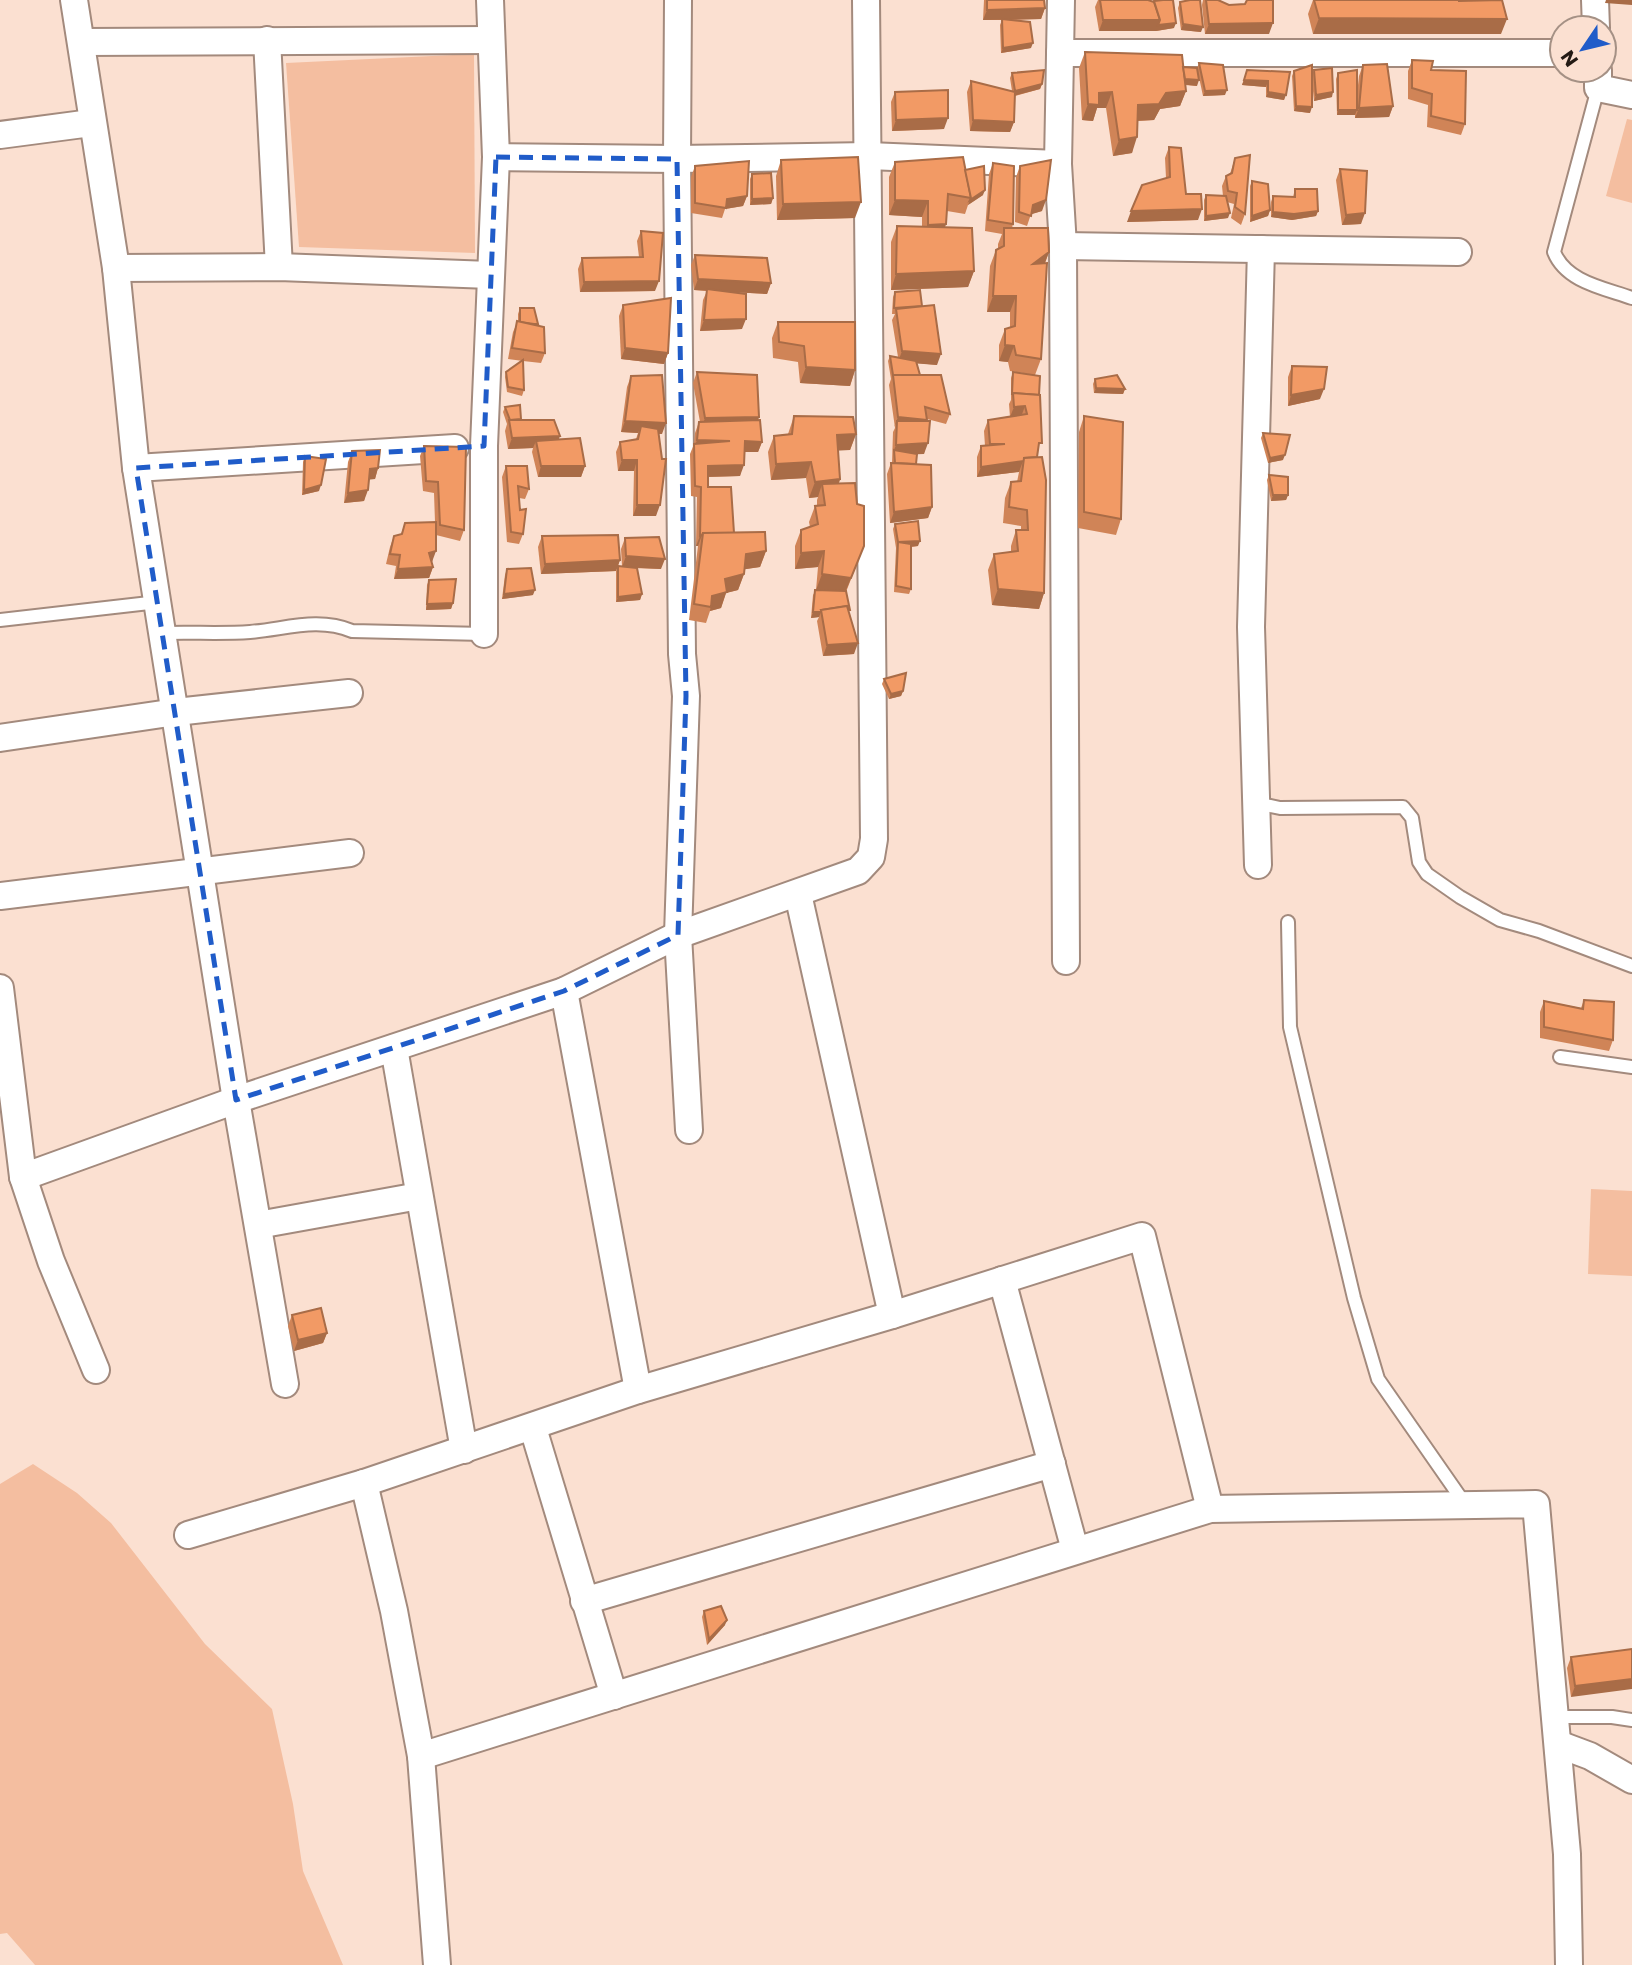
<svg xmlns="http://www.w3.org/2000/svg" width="1632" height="1965" font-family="Poppins,sans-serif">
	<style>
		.green { fill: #f4bea0 }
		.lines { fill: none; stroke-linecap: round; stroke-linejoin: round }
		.service-casing { stroke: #a38a7d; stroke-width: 16 }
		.minor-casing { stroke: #a38a7d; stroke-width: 30 }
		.service { stroke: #fff; stroke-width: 12 }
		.minor { stroke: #fff; stroke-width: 26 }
		.wall { fill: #d08457 }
		.shaded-wall { fill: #a96c47 }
		.building { fill: #f29a65; stroke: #a96c47; stroke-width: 2 }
		.marked { fill: none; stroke: #205cc9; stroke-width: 5; stroke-dasharray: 14 9; stroke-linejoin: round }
	</style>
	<rect width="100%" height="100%" fill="#fbe0d1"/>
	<!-- green -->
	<g class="green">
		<polygon points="474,54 475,253 299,247 286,63"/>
		<polygon points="1627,119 1632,120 1632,203 1606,196"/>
		<polygon points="1591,1189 1632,1191 1632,1276 1588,1274"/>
		<polygon points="33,1464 77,1493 111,1523 205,1644 272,1709 293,1804 303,1871 343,1965 35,1965 7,1933 0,1934 0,1484"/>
	</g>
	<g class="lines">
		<defs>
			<g id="service">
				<path d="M 1598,88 L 1554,252 C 1566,282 1604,288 1632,298"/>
				<polyline points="0,620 158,602"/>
				<path d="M 163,633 C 192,632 221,634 250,632 C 286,629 318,617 352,631 L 484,634"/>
				<polyline points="1256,803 1280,808 1403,807 1412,818 1419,862 1427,874 1460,897 1500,920 1539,931 1632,966"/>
				<polyline points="1288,922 1290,1027 1354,1298 1378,1379 1465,1504"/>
				<polyline points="1560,1057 1632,1067"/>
				<polyline points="1555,1717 1612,1717 1632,1720"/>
			</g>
			<g id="minor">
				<polyline points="74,0 116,268 136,468 236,1100 285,1384"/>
				<polyline points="678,0 677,159 682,654 686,696 678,935 689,1130"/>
				<polyline points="1061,0 1058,164 1063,246 1066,961"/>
				<polyline points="1595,0 1596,28"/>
				<polyline points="267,40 279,267"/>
				<polyline points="82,42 491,40"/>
				<polyline points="1060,53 1562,53"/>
				<polyline points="1598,70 1598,88 1632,95"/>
				<polyline points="0,135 91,123"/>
				<polyline points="496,157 677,159 869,156 1058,164"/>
				<polyline points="1063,246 1458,252"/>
				<polyline points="116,268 279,267 490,275"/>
				<polyline points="136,468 455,448"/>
				<polyline points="484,634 484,446 496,157 490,0"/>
				<polyline points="0,738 176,712 349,693"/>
				<polyline points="1258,865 1251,627 1261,249"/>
				<polyline points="798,894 892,1315"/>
				<polyline points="0,896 350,853"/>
				<polyline points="0,988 23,1177 51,1261 96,1370"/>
				<polyline points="564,991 638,1390"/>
				<polyline points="394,1048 464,1450"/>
				<polyline points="23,1177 236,1100 564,991 678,935 858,871 871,857 874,839 866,0"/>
				<polyline points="258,1225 419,1196"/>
				<polyline points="1002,1280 1075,1550"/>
				<polyline points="533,1428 614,1696"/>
				<polyline points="364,1483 394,1611 421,1756 437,1965"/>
				<polyline points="188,1535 364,1483 638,1390 892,1315 1142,1236 1210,1509"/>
				<polyline points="584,1601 1052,1464"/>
				<polyline points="1558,1744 1590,1756 1632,1780"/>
				<polyline points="421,1756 1210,1509 1536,1504 1567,1854 1569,1965"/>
			</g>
		</defs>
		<!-- service casing -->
		<use href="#service" class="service-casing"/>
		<!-- minor casing -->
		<use href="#minor" class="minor-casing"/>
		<!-- service -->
		<use href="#service" class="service"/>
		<!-- minor -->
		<use href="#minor" class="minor"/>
	</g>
	<!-- wall -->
	<g class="wall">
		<polygon points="984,0 1044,0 1045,8 1041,19 1008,20 1031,48 1001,53 1000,25 1002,20 983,20"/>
		<polygon points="1098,0 1148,0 1174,28 1156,31 1099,31 1095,7"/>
		<polygon points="1203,0 1218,0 1269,34 1205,34 1202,5"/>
		<polygon points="1313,0 1459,0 1501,34 1313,34 1308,14"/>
		<polygon points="1180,2 1201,32 1181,30 1178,8"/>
		<polygon points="1085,52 1183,67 1197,86 1185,85 1186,91 1180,106 1160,109 1154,120 1138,121 1132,153 1113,156 1106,108 1097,108 1093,121 1082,120 1079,68"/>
		<polygon points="1412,60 1431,70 1465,124 1461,135 1427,127 1428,105 1408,99 1408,71"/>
		<polygon points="1199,63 1225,95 1203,96 1197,68"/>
		<polygon points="1363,65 1393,106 1389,117 1355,118 1355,115 1337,115 1336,79 1338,73 1357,94 1359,76"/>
		<polygon points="1247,70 1290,72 1284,100 1266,97 1266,87 1242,85"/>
		<polygon points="1314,70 1332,97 1314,101 1312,81 1310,113 1294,111 1292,76 1294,71 1312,75"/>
		<polygon points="1012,73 1042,84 1040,89 1015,96 1014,122 1010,132 970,131 967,92 971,81 1012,91 1010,78"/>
		<polygon points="895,92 944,129 892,131 891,102"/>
		<polygon points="1169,147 1186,194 1198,220 1127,222 1166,178 1165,158"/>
		<polygon points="1235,158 1245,214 1241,225 1231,218 1234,204 1227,202 1228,218 1204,221 1204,200 1206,195 1223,196 1222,186 1226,176 1230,174"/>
		<polygon points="781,160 855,218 777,220 776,176"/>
		<polygon points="895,162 965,170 983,195 968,205 965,214 947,211 945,227 974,271 968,287 891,290 891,242 897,226 922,227 922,217 889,215 889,177"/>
		<polygon points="993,163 1013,224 1012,228 1049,252 1045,263 1041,359 1035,375 1039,395 1038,454 1037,457 1044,593 1039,609 992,605 988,570 994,554 1011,552 1011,546 1016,530 1021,530 1021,526 1003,523 1005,498 1011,482 1017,482 1019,472 977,477 977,457 981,446 985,446 984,431 988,420 1010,417 1009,404 1011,400 1011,378 1013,372 1030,374 1010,371 1008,362 999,361 999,345 1005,329 1010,328 1010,312 987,312 990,266 996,250 998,249 998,244 1002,234 985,231 989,174"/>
		<polygon points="695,166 747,196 743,206 725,209 722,218 691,213 691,177"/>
		<polygon points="1020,166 1042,211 1031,214 1027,226 1015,222 1016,177"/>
		<polygon points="1340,169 1361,224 1342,225 1336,180"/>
		<polygon points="752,174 773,198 771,204 750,205 750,179"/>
		<polygon points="1252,181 1270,210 1268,216 1250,222 1250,186"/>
		<polygon points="1295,189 1318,211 1316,216 1292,220 1271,217 1271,202 1273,196 1293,197"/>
		<polygon points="641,231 655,291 580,292 578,269 582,258 639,257 637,241"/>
		<polygon points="695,255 771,283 767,294 730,292 742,329 700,331 703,300 707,291 694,290 691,265"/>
		<polygon points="895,292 922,306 937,365 917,363 920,375 950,414 946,424 927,419 924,454 917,454 916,464 932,507 928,518 890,523 887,474 891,463 892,463 893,432 895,428 889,385 891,379 888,361 890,356 898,357 892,320 895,314 892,314 893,297"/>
		<polygon points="623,305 668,353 664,364 621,359 619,316"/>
		<polygon points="520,308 538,324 537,325 545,353 541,363 523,361 524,390 522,396 507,392 505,377 506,372 523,361 508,359 513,332 518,321 518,314"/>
		<polygon points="778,322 855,370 850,386 800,383 798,362 773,358 772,338"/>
		<polygon points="1292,366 1320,399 1288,406 1288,377"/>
		<polygon points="697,372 759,417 758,420 762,442 758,452 744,452 740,476 708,477 708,487 734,533 766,551 760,567 745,569 744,574 738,590 726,593 721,608 710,611 706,623 689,620 698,546 696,546 697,497 691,496 690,454 694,444 695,433 699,422 700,422 693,383"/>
		<polygon points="631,376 662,434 658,434 656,516 633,516 634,471 618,471 616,452 620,442 636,439 638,433 621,432 627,387"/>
		<polygon points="1095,379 1125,389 1123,394 1094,393 1093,384"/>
		<polygon points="505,407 520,420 558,440 585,466 581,477 538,477 532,452 533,448 508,449 505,431 507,424 503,412"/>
		<polygon points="794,416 856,434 850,450 838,450 840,479 839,483 857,504 864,546 846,592 854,654 823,656 817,621 819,617 811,618 813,595 816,590 818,567 795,569 795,546 801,530 810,527 809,522 815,506 817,505 817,500 818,497 809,498 806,478 771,480 768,452 774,436 788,434"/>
		<polygon points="1084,416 1121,519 1116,535 1078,528 1079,432"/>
		<polygon points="1263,433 1283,460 1268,463 1261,438"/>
		<polygon points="424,446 464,530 460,541 436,535 432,562 431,562 433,567 429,578 394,579 396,566 386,564 390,547 394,536 401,534 405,523 435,522 434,493 423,491 420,456"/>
		<polygon points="352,451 378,468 375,479 369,479 364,501 344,503 348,462"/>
		<polygon points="305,456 319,491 302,495 303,462"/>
		<polygon points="506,466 529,489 525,499 519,498 523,534 519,544 507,542 502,477"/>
		<polygon points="1269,475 1288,495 1286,500 1271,501 1267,480"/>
		<polygon points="895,524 918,546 911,547 911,589 909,594 894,592 896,548 893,529"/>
		<polygon points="542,536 620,560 616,571 541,574 538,547"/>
		<polygon points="625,538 661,569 633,568 642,594 640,600 616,602 616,571 618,566 622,566 621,549"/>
		<polygon points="507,569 533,595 502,599 505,575"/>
		<polygon points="429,580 453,603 451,609 426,610 427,585"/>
		<polygon points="884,679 903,691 901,696 889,699 882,684"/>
		<polygon points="1584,1000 1613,1040 1609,1051 1540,1038 1540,1012 1544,1001 1581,1008"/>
		<polygon points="292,1315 327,1333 323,1343 294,1351 288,1326"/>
		<polygon points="704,1611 725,1625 707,1645 702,1617"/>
		<polygon points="1632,1649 1571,1697 1567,1668 1571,1657"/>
	</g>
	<!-- shaded-wall -->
	<g class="shaded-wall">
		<polygon points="1606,0 1632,0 1632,5 1605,3"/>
		<polygon points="1045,8 1041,19 983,20 987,10"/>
		<polygon points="1319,18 1507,19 1501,34 1313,34"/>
		<polygon points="1103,20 1160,20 1176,23 1174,28 1156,31 1099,31"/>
		<polygon points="1273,23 1269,34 1205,34 1209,24"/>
		<polygon points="1183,24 1203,27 1201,32 1181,30"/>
		<polygon points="1033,43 1031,48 1001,53 1003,48"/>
		<polygon points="1182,79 1199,80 1197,86 1180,84"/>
		<polygon points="1244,80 1268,81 1266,87 1242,85"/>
		<polygon points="1042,84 1040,89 1013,96 1015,91"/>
		<polygon points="1227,90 1225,95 1203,96 1205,91"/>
		<polygon points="1186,91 1180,106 1160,109 1154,120 1132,121 1138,105 1166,93"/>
		<polygon points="1112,92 1106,108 1097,108 1093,121 1082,120 1088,104 1099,93"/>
		<polygon points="1268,92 1286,95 1284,100 1266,97"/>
		<polygon points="1333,92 1332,97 1314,101 1316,95"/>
		<polygon points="1296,106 1312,107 1310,113 1294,111"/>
		<polygon points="1393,106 1389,117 1355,118 1359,108"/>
		<polygon points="1338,110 1357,110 1355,115 1337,115"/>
		<polygon points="948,118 944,129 892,131 896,120"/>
		<polygon points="973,120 1014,122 1010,132 970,131"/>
		<polygon points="1137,137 1132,153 1113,156 1119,140"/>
		<polygon points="985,190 983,195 968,205 970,200"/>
		<polygon points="747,196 743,206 725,209 727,199"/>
		<polygon points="773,198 771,204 750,205 752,199"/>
		<polygon points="895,200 928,201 922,217 889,215"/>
		<polygon points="1046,200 1042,211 1029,215 1033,205"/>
		<polygon points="861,202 855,218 777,220 783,204"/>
		<polygon points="1202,209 1198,220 1127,222 1131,211"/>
		<polygon points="1270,210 1268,216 1250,222 1252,216"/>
		<polygon points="1318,211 1316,216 1292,220 1271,217 1273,212"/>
		<polygon points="1230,213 1228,218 1204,221 1206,216"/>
		<polygon points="1365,213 1361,224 1342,225 1346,215"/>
		<polygon points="946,224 941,240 922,241 928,225"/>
		<polygon points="1049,252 1043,268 1033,264"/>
		<polygon points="974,271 968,287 891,290 896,274"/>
		<polygon points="698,279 771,283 767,294 694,290"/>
		<polygon points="659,281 655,291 580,292 584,282"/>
		<polygon points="993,296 1016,296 1010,312 987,312"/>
		<polygon points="746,319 742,329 700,331 704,320"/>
		<polygon points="1005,345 1014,346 1008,362 999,361"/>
		<polygon points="625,348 668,353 664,364 621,359"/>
		<polygon points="902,351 941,354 937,365 898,362"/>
		<polygon points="806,367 855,370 850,386 800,383"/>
		<polygon points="1096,388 1125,389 1123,394 1094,393"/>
		<polygon points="1324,389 1320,399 1288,406 1291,395"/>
		<polygon points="1025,406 1021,417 1010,417 1014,407"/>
		<polygon points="759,417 755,428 701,429 705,418"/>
		<polygon points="898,417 927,420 923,430 897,421 894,427"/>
		<polygon points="625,421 666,423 662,434 639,433 641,426 638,433 621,432"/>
		<polygon points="856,434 850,450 831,451 837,435"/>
		<polygon points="560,436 556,447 536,441 533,448 508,449 512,438"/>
		<polygon points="697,440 730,441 694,448"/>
		<polygon points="745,441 762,442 758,452 741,452"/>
		<polygon points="928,443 924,454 894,455 894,450 896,445"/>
		<polygon points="1285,455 1283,460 1268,463 1270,458"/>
		<polygon points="622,460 637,460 634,471 618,471"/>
		<polygon points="1023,461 1019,472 977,477 981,467"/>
		<polygon points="811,462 806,478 771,480 776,464"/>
		<polygon points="744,465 740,476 704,477 708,466"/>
		<polygon points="541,466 585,466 581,477 538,477"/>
		<polygon points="378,468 375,479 366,480 370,469"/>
		<polygon points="840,479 835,495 822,484 818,497 809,498 815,482"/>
		<polygon points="321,485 319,491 302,495 304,490"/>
		<polygon points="368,490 364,501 344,503 348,493"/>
		<polygon points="1273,495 1288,495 1286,500 1271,501"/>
		<polygon points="637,505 660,505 656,516 633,516"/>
		<polygon points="932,507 928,518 890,523 894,512"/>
		<polygon points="702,535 698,546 696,546 700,536"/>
		<polygon points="920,541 918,546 898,548 898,542"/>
		<polygon points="864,546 845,593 816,590 822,574"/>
		<polygon points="436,551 432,562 425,564 429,553"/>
		<polygon points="766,551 760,567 740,570 746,554"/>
		<polygon points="824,551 818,567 795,569 801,553"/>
		<polygon points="626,556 665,559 661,569 622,567"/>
		<polygon points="620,560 616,571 541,574 545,564"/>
		<polygon points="433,567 429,578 394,579 398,569"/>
		<polygon points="744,574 738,590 726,593 721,608 710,611 712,596 725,579"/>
		<polygon points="998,589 1044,593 1039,609 992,605"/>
		<polygon points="535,590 533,595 502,599 504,594"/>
		<polygon points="642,594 640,600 616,602 618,597"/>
		<polygon points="453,603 451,609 426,610 427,604"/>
		<polygon points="813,612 821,612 819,617 811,618"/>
		<polygon points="858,643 854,654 823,656 827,645"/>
		<polygon points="903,691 901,696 889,699 891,694"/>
		<polygon points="327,1333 323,1343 294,1351 298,1340"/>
		<polygon points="727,1620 725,1625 707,1645 709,1639"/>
		<polygon points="1632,1679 1632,1689 1571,1697 1575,1686"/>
	</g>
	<!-- building -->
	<g class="building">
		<polygon points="987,0 1044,0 1045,8 987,10"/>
		<polygon points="1100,0 1148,0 1154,2 1160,20 1103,20"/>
		<polygon points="1163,0 1173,0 1176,23 1158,25 1160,20 1154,1"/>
		<polygon points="1190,0 1200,0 1203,27 1183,24 1180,2"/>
		<polygon points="1206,0 1218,0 1229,5 1245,4 1247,0 1273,0 1273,23 1209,24"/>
		<polygon points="1314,0 1459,0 1459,1 1502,0 1507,19 1319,18"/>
		<polygon points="1002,19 1030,22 1033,43 1003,48"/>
		<polygon points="1085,52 1182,55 1186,91 1166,93 1159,104 1138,105 1137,137 1119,140 1112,92 1099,93 1099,105 1088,104"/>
		<polygon points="1412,60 1433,61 1431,70 1466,71 1465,124 1431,116 1432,94 1412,88"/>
		<polygon points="1199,63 1223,65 1227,90 1205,91"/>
		<polygon points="1387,64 1393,106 1359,108 1363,65"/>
		<polygon points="1312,65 1312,107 1296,106 1294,71"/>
		<polygon points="1183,67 1197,68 1199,80 1185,79"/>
		<polygon points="1332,68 1333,92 1316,95 1314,70"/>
		<polygon points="1044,70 1042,84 1015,91 1012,73"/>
		<polygon points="1247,70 1290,72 1286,95 1268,92 1268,81 1244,80"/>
		<polygon points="1357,70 1357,110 1338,110 1338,73"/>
		<polygon points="971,81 1015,92 1014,122 973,120"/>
		<polygon points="948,90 948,118 896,120 895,92"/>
		<polygon points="1169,147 1181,148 1186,194 1201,194 1202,209 1131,211 1142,185 1170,177"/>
		<polygon points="1250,155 1245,214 1235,207 1237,193 1228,191 1226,176 1232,173 1235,158"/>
		<polygon points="858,157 861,202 783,204 781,160"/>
		<polygon points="963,157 971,198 948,194 946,224 928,225 928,201 895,200 895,162"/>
		<polygon points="1051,160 1046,200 1033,205 1031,216 1019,212 1020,166"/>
		<polygon points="749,161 747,196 727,199 726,208 695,203 695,166"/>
		<polygon points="993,163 1014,166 1013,224 988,220"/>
		<polygon points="984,166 985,190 970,200 971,198 965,170"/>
		<polygon points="1340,169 1367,171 1365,213 1346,215"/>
		<polygon points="771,173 773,198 752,199 752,174"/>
		<polygon points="1252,181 1268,184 1270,210 1252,216"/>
		<polygon points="1295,189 1317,189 1318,211 1294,214 1273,212 1273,196 1295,197"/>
		<polygon points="1206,195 1226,196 1230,213 1206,216"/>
		<polygon points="897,226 972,228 974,271 896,274"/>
		<polygon points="1004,228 1048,228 1049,252 1033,264 1047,263 1041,359 1016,355 1014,346 1005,345 1005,329 1015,326 1016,296 993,296 996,250 1004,246"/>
		<polygon points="641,231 663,233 659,281 584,282 582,258 643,257"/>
		<polygon points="695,255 767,258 771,283 698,279"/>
		<polygon points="707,289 746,294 746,319 704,320"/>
		<polygon points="920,290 922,306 894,308 895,292"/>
		<polygon points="671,298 668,353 625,348 623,305"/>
		<polygon points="934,305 941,354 902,351 896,309"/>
		<polygon points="520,308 534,308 538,324 534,324 520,322"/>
		<polygon points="517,321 544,327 545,353 512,348"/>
		<polygon points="778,322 855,322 855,370 806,367 804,346 779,342"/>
		<polygon points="890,356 916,361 920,375 893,375"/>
		<polygon points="523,360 524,390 508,387 506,372"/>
		<polygon points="1292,366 1327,367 1324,389 1291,395"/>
		<polygon points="697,372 757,375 759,417 705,418"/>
		<polygon points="1013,372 1040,376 1039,395 1013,393 1013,394 1012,394"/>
		<polygon points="662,375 666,423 625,421 631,376"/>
		<polygon points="893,375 941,375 950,414 925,407 927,420 898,417"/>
		<polygon points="1117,375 1125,389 1096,388 1095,379"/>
		<polygon points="1013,393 1040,395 1042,443 1039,443 1037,457 1024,458 1024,461 981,467 981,446 1005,444 990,444 988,420 1027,414 1025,406 1014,407"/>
		<polygon points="520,405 521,419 510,420 505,407"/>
		<polygon points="794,416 853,417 856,434 837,435 840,479 815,482 811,462 776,464 774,436 792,434"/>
		<polygon points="1084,416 1123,422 1121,519 1084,512"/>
		<polygon points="509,420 554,420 560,436 512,438"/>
		<polygon points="760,420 762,442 745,441 744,465 708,466 708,487 731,487 734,533 703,533 702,535 700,536 701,487 695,486 694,444 730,441 697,440 699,422"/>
		<polygon points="897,421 930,421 928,443 896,445"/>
		<polygon points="641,426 658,429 662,459 666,459 660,505 637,505 637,460 622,460 620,442 638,439"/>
		<polygon points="1263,433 1290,435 1285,455 1270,458"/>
		<polygon points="580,438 585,466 541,466 536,441"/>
		<polygon points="424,446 466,447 464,530 440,525 438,482 426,481"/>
		<polygon points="380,450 378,468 370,469 368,490 348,493 352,451"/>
		<polygon points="894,450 917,454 916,464 895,463"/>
		<polygon points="305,456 326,459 321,485 304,490"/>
		<polygon points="1042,457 1046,480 1044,593 998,589 994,554 1018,551 1016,530 1028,530 1027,510 1009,507 1011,482 1021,481 1024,458"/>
		<polygon points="891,463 931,465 932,507 894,512"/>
		<polygon points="506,466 527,466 529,489 518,486 520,510 526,509 523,534 511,532"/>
		<polygon points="1269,475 1288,477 1288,495 1273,495"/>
		<polygon points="855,483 857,504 864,506 864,546 851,578 822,574 824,551 801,553 801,530 818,524 815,506 825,505 822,484"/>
		<polygon points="918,521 920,541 898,542 911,544 911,589 896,586 898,542 895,524"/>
		<polygon points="436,522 436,551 429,553 433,567 398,569 400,555 390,554 394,536 402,534 405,523"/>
		<polygon points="765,532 766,551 746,554 744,574 725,579 727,592 712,596 711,607 694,604 703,533"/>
		<polygon points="618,535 620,560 545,564 542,536"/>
		<polygon points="659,537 665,559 626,556 625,538"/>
		<polygon points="618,566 637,568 642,594 618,597"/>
		<polygon points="531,568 535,590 504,594 507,569"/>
		<polygon points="456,579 453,603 427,604 429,580"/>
		<polygon points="815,590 846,591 850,610 848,610 847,606 821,610 822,612 813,612"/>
		<polygon points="847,606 858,643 827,645 821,610"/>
		<polygon points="906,673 903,691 891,694 884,679"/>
		<polygon points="1584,1000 1614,1002 1613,1040 1544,1027 1544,1001 1583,1009"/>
		<polygon points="321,1308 327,1333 298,1340 292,1315"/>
		<polygon points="721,1606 727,1620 709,1639 704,1611"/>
		<polygon points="1632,1649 1632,1679 1575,1686 1571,1657"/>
	</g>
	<!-- marked area -->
	<path class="marked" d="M 496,157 L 677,159 L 686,696 L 678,935 L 564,991 L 236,1100 L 136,468 L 484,446 Z"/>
	<!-- north arrow -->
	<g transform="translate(1583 49) rotate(235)"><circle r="33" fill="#fbe0d1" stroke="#a59185" stroke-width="2"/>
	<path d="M0-5L12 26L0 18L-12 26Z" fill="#205cc9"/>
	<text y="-10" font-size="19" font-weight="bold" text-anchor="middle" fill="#231a14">N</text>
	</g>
</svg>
